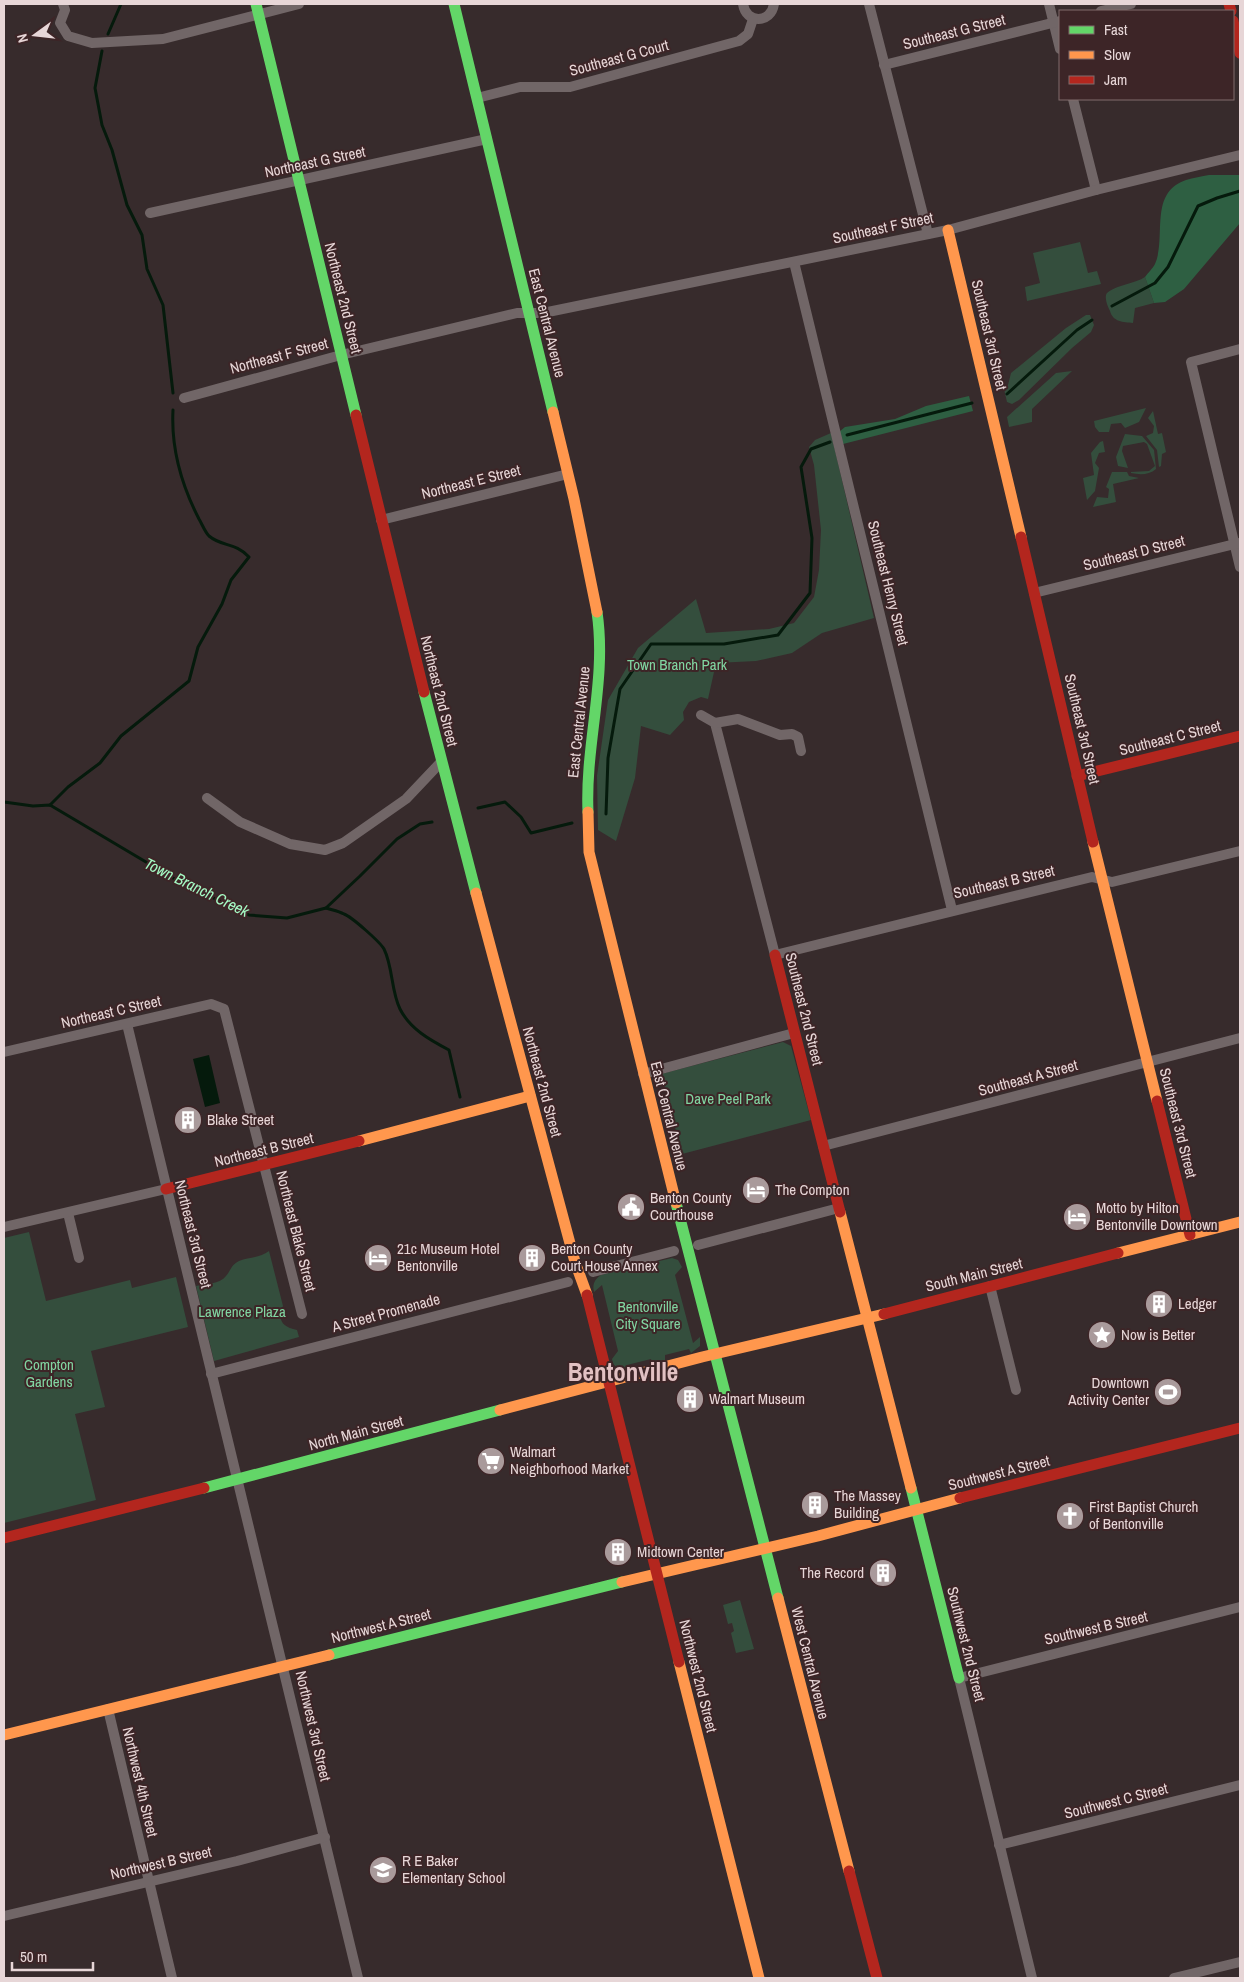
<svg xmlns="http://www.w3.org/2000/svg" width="1244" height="1982" font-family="'Archivo Narrow',sans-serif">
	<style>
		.green { fill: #344e3d }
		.forest { fill: #2e5f42 }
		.water { fill: #051a0c }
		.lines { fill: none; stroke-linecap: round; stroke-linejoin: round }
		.stream { stroke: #051a0c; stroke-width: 3 }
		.street { stroke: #716667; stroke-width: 10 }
		.fast { stroke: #63d668; stroke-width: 11 }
		.slow { stroke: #ff974d; stroke-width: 11 }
		.jam { stroke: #b3261e; stroke-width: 11 }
		.labels { text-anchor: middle; stroke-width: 4; stroke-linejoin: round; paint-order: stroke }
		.street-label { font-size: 15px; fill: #e7d6d7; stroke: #3d2527 }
		.park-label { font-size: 15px; fill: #81d6a2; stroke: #3d2527 }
		.poi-label { font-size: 15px; fill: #e7d6d7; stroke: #3d2527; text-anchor: start }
		.water-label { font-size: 16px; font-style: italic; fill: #a5fbc5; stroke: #3d2527 }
		.town-label { font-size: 25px; font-weight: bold; fill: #e2c1c3; stroke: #3d2527 }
	</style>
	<rect width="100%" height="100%" fill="#372b2c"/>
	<!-- green -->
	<g class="green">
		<polygon points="1080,242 1088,273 1097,271 1101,284 1027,301 1025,287 1040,283 1033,253"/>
		<path d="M 1145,277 L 1154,303 L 1135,308 L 1133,323 C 1123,322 1113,322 1110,311 C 1108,307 1105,300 1106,295 C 1108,287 1137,283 1145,277 Z"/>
		<polygon points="1086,315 1090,315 1094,325 1091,332 1072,348 1019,400 1012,404 1007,402 1004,389 1008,385 1011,373 1066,328"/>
		<polygon points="1072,371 1032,409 1032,422 1009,427 1007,417 1056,373"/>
		<polygon points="1146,408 1139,422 1125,428 1121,423 1111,424 1109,432 1099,432 1095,427 1094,421"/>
		<polygon points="1153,411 1158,434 1162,433 1166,452 1162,454 1161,466 1159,467 1157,450 1146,436 1153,433 1154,426 1148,418"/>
		<polygon points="831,433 874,618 822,633 792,653 756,661 716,663 708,699 701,697 689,702 683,712 684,720 670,735 641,726 635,778 616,841 598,830 597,776 608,700 638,648 696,599 706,633 769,629 794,623 814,597 819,570 821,530 814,465 809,447 815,440"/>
		<path d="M 1125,434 L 1142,436 L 1154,450 L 1156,469 C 1149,475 1140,475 1131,473 L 1131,472 L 1149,471 L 1155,466 L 1147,444 L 1144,442 L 1123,446 L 1122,451 L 1128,468 L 1118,466 L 1116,457 Z"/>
		<polygon points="1103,441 1105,452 1099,453 1095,463 1099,468 1095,491 1087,500 1083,478 1094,475 1091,453 1100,442"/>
		<polygon points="1112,472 1127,472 1129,476 1139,478 1113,484 1116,502 1093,507 1097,497 1108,498 1109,489 1106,487"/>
		<polygon points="783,1042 791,1046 811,1120 682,1154 661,1074"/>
		<polygon points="29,1232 46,1301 130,1280 132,1288 176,1277 188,1327 91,1351 105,1407 75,1414 96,1500 4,1523 4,1238"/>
		<path d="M 269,1251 L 283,1306 C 277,1320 282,1327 297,1330 L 299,1337 L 214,1361 L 196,1286 C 205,1284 220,1284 226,1276 C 231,1270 231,1265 239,1261 C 249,1257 260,1258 269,1251 Z"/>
		<path d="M 672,1258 L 678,1260 L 682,1267 L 675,1275 L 693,1343 L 700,1337 L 700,1346 L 691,1353 L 689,1349 L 665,1355 L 665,1360 L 652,1363 L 651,1359 L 627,1365 L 627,1369 C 619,1370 613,1367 612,1359 L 618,1351 L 602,1285 L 594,1292 C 592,1284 595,1279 601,1275 Z"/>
		<polygon points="740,1600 754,1649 736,1653 731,1633 734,1631 732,1623 728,1624 723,1605"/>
	</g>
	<!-- forest -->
	<g class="forest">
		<path d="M 1209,175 L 1240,175 L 1240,223 L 1184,289 L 1165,302 L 1154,303 L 1145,277 C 1148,273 1153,268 1155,264 C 1167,237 1148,193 1186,180 C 1193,178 1202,176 1209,175 Z"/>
		<polygon points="969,396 973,411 843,444 839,432 845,427 895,419 926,406"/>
	</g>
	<!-- water -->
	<polygon class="water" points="209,1055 220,1103 205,1107 193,1059"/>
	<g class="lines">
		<!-- stream -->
		<g class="stream">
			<polyline points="108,34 121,4"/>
			<polyline points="102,51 95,88 102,125 112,150 127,205 142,235 147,269 163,305 173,393"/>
			<polyline points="1112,306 1155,283 1168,267 1198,206 1217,198 1240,191"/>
			<polyline points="1007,394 1077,330 1092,320"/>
			<polyline points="847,435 972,403"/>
			<polyline points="4,802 33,806 50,805 178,881 249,915 287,918 326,908 360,876 397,839 420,824 432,822"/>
			<path d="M 50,805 L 68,787 L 100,763 L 121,736 L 189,681 L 198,647 L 222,604 L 231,580 L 249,557 C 235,542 222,547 209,536 C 205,532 202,524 199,519 C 182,486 171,448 173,410"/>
			<polyline points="478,808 505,802 521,817 531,833 572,823"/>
			<polyline points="606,814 608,758 620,689 651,644 724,644 778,635 810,593 812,538 801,467 811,449 830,442"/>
			<path d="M 326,908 C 332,910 338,911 344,914 C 352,917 380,942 384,949 C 393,967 391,991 400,1009 C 410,1029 430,1040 449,1050 L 460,1097"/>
		</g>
		<!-- street -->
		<g class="street">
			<polyline points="63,4 65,10 60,23 68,36 92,43 163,39 299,4"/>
			<path d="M 743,4 C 746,24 771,24 774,4"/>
			<polyline points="869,4 928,234"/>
			<polyline points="1049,4 1060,49"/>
			<polyline points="1101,11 1131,4"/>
			<polyline points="884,65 1060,21"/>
			<polyline points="477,98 520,87 570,87 739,41 748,34 753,19"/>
			<polyline points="1073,99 1096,190"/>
			<polyline points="150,213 487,139"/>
			<polyline points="794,262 952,910"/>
			<polyline points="1240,349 1191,362 1240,567"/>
			<polyline points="184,398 341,355 517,313 543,313 948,230 1096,190 1240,155"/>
			<polyline points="381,520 568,474"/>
			<polyline points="1034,593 1239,543"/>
			<polyline points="701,715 715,723 775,955 1092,877 1112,882 1240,851"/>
			<polyline points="715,723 738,719 780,735 792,734 798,737 801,751"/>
			<polyline points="207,798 240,822 290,844 325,850 343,843 406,799 441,762"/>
			<polyline points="127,1024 358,1978"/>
			<polyline points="4,1052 211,1004 224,1009 302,1314"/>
			<polyline points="643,1074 794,1033"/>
			<polyline points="823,1146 1240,1038"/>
			<polyline points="68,1213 79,1258"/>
			<polyline points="4,1227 166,1189"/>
			<polyline points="698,1245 839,1208"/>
			<polyline points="593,1272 674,1251"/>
			<polyline points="990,1286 1016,1390"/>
			<polyline points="211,1374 568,1282"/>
			<polyline points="108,1709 172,1978"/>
			<polyline points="999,1845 1240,1785"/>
			<polyline points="4,1916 237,1861 325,1837"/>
			<polyline points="1032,1978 959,1678 1240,1607"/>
			<polyline points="1174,1978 1240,1962"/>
		</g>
		<!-- fast -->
		<g class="fast">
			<polyline points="256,4 356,415"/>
			<polyline points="454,4 553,412"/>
			<polyline points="424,692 476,893"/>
			<path d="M 588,812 C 585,744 607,680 597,612"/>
			<polyline points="676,1203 778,1598"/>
			<polyline points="204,1488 500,1410"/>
			<polyline points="911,1488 959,1678"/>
			<polyline points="329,1655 622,1582"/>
		</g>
		<!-- slow -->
		<g class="slow">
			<polyline points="948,230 1021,537"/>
			<polyline points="553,412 574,499 597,612"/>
			<polyline points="588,812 589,852 676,1203"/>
			<polyline points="1093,842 1157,1101"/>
			<polyline points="476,893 575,1262 587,1295"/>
			<polyline points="359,1141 530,1096"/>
			<polyline points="840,1212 911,1488"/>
			<polyline points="1118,1253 1240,1222"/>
			<polyline points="500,1410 702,1357 884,1314"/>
			<polyline points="622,1582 818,1536 960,1498"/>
			<polyline points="778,1598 849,1871"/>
			<polyline points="679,1662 759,1978"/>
			<polyline points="4,1735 329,1655"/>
		</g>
		<!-- jam -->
		<g class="jam">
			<polyline points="1229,4 1231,11"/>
			<polyline points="1233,21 1240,53"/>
			<polyline points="356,415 424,692"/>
			<polyline points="1021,537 1093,842"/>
			<polyline points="1077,776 1240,736"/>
			<polyline points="775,955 840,1212"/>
			<polyline points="1157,1101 1190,1235"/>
			<polyline points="166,1189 359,1141"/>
			<polyline points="587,1295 679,1662"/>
			<polyline points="884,1314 1118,1253"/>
			<polyline points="960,1498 1240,1428"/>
			<polyline points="4,1538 204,1488"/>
			<polyline points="849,1871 877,1978"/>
		</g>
	</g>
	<!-- icons -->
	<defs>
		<symbol id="building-disc" viewBox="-11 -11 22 22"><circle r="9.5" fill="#a99a9b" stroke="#3d2527"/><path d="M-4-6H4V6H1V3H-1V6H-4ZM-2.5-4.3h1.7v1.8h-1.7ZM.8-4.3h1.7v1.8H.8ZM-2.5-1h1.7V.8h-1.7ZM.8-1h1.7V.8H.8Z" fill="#fff"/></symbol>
		<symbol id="hotel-disc" viewBox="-11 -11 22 22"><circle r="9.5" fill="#a99a9b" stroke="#3d2527"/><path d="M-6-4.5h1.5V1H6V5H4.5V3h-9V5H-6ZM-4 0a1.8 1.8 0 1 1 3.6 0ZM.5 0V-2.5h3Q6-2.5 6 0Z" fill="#fff"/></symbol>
		<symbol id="civic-disc" viewBox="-11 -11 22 22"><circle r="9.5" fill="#a99a9b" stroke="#3d2527"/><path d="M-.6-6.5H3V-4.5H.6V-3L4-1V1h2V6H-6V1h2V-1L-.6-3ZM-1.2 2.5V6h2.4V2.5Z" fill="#fff"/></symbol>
		<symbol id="sight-disc" viewBox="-11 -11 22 22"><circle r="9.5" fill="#a99a9b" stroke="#3d2527"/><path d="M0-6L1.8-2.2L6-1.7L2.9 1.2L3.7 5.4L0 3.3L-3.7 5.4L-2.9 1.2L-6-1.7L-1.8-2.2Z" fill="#fff"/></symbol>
		<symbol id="stadium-disc" viewBox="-11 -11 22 22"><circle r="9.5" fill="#a99a9b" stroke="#3d2527"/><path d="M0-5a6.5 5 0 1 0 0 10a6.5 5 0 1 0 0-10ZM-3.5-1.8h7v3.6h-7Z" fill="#fff"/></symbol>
		<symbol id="supermarket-disc" viewBox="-11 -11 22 22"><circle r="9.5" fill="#a99a9b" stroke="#3d2527"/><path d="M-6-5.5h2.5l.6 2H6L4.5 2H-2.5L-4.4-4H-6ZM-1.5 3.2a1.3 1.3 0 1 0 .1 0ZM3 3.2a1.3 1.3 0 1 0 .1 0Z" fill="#fff"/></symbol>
		<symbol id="church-disc" viewBox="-11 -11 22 22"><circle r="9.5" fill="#a99a9b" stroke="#3d2527"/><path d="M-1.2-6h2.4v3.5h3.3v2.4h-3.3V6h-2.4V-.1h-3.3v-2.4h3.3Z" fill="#fff"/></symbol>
		<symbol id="school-disc" viewBox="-11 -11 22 22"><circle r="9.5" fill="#a99a9b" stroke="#3d2527"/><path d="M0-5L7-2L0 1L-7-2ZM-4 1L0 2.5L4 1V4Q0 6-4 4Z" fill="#fff"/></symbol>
	</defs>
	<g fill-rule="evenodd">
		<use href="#building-disc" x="172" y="1104" width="32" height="32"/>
		<use href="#hotel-disc" x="740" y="1174" width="32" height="32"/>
		<use href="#civic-disc" x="615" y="1191" width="32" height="32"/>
		<use href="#hotel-disc" x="1061" y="1201" width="32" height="32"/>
		<use href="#hotel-disc" x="362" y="1242" width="32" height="32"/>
		<use href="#building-disc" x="516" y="1242" width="32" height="32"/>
		<use href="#building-disc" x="1143" y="1288" width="32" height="32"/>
		<use href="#sight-disc" x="1086" y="1319" width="32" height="32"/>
		<use href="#stadium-disc" x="1152" y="1376" width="32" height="32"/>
		<use href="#building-disc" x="674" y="1383" width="32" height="32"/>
		<use href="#supermarket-disc" x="475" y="1445" width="32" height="32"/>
		<use href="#building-disc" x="799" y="1489" width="32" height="32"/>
		<use href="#church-disc" x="1054" y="1500" width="32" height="32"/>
		<use href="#building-disc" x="602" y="1536" width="32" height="32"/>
		<use href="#building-disc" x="867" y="1557" width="32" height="32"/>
		<use href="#school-disc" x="367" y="1854" width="32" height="32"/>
	</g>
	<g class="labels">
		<!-- street labels -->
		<g class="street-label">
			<text transform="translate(954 32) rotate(-14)" y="5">Southeast G Street</text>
			<text transform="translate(619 58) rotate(-15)" y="5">Southeast G Court</text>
			<text transform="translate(315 162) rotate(-12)" y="5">Northeast G Street</text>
			<text transform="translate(883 228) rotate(-12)" y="5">Southeast F Street</text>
			<text transform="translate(343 298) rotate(76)" y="5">Northeast 2nd Street</text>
			<text transform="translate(547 323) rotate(76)" y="5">East Central Avenue</text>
			<text transform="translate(989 335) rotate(77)" y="5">Southeast 3rd Street</text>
			<text transform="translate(279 356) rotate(-15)" y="5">Northeast F Street</text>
			<text transform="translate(471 482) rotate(-14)" y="5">Northeast E Street</text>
			<text transform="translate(1134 553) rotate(-14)" y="5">Southeast D Street</text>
			<text transform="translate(888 583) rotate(76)" y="5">Southeast Henry Street</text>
			<text transform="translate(439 691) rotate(76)" y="5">Northeast 2nd Street</text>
			<text transform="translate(579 722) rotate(-84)" y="5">East Central Avenue</text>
			<text transform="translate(1082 729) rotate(77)" y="5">Southeast 3rd Street</text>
			<text transform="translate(1170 738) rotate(-14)" y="5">Southeast C Street</text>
			<text transform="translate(1004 882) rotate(-13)" y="5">Southeast B Street</text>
			<text transform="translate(804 1009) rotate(76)" y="5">Southeast 2nd Street</text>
			<text transform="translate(111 1012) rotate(-13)" y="5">Northeast C Street</text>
			<text transform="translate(1028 1078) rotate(-15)" y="5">Southeast A Street</text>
			<text transform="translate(542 1082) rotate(75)" y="5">Northeast 2nd Street</text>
			<text transform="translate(669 1116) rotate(76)" y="5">East Central Avenue</text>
			<text transform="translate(1178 1123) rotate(76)" y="5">Southeast 3rd Street</text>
			<text transform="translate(264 1150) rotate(-14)" y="5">Northeast B Street</text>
			<text transform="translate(296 1231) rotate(76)" y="5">Northeast Blake Street</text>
			<text transform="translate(193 1234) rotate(76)" y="5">Northeast 3rd Street</text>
			<text transform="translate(974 1275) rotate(-14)" y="5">South Main Street</text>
			<text transform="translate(386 1313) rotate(-15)" y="5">A Street Promenade</text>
			<text transform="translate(356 1433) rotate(-15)" y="5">North Main Street</text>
			<text transform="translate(999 1473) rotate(-14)" y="5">Southwest A Street</text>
			<text transform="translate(381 1626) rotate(-14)" y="5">Northwest A Street</text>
			<text transform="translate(1096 1628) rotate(-13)" y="5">Southwest B Street</text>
			<text transform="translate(966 1644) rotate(76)" y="5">Southwest 2nd Street</text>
			<text transform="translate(810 1663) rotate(76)" y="5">West Central Avenue</text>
			<text transform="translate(698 1676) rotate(76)" y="5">Northwest 2nd Street</text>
			<text transform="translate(313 1726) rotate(77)" y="5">Northwest 3rd Street</text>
			<text transform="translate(140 1782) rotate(77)" y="5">Northwest 4th Street</text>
			<text transform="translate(1116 1801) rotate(-14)" y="5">Southwest C Street</text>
			<text transform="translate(161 1863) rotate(-13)" y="5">Northwest B Street</text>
		</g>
		<!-- park labels -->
		<g class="park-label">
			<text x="677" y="670">Town Branch Park</text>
			<text x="728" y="1104">Dave Peel Park</text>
			<text x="648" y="1312">Bentonville<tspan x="648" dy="17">City Square</tspan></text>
			<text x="242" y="1317">Lawrence Plaza</text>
			<text x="49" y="1370">Compton<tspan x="49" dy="17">Gardens</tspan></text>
		</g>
		<!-- poi labels -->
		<g class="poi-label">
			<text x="207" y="1125">Blake Street</text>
			<text x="775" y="1195">The Compton</text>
			<text x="650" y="1203">Benton County<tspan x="650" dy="17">Courthouse</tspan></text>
			<text x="1096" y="1213">Motto by Hilton<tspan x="1096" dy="17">Bentonville Downtown</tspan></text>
			<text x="397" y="1254">21c Museum Hotel<tspan x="397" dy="17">Bentonville</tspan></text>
			<text x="551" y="1254">Benton County<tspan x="551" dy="17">Court House Annex</tspan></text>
			<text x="1178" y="1309">Ledger</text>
			<text x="1121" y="1340">Now is Better</text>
			<text x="1149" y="1388" text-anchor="end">Downtown<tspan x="1149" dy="17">Activity Center</tspan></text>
			<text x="709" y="1404">Walmart Museum</text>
			<text x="510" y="1457">Walmart<tspan x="510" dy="17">Neighborhood Market</tspan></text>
			<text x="834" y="1501">The Massey<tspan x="834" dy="17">Building</tspan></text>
			<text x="1089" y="1512">First Baptist Church<tspan x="1089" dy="17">of Bentonville</tspan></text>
			<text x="637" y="1557">Midtown Center</text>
			<text x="864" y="1578" text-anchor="end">The Record</text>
			<text x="402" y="1866">R E Baker<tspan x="402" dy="17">Elementary School</tspan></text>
		</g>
		<!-- water labels -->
		<g class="water-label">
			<text transform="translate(197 887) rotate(26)" y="6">Town Branch Creek</text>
		</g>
		<!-- town labels -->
		<g class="town-label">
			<text x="623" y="1381">Bentonville</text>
		</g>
	</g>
	<!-- border -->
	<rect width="1244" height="1982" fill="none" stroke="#e7d6d7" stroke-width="10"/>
	<!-- legend -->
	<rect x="1059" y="10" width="175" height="90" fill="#3d2527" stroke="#816c6d"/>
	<rect x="1069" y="26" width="25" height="8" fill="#63d668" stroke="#816c6d"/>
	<text x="1104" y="35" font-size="15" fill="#e7d6d7">Fast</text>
	<rect x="1069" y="51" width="25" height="8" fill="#ff974d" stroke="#816c6d"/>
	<text x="1104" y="60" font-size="15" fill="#e7d6d7">Slow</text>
	<rect x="1069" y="76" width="25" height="8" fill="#b3261e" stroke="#816c6d"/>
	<text x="1104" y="85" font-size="15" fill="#e7d6d7">Jam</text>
	<!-- north arrow -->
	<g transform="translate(35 35) rotate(255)" stroke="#3d2527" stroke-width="4" paint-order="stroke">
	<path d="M0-4L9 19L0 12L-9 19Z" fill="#e7d6d7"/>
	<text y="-8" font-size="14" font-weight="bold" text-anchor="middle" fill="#e7d6d7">N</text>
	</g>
	<!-- scale -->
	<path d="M12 1962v8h81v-8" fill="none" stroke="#e7d6d7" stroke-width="2.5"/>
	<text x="20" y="1962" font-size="15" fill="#e7d6d7" stroke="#3d2527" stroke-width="4" paint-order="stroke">50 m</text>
</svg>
